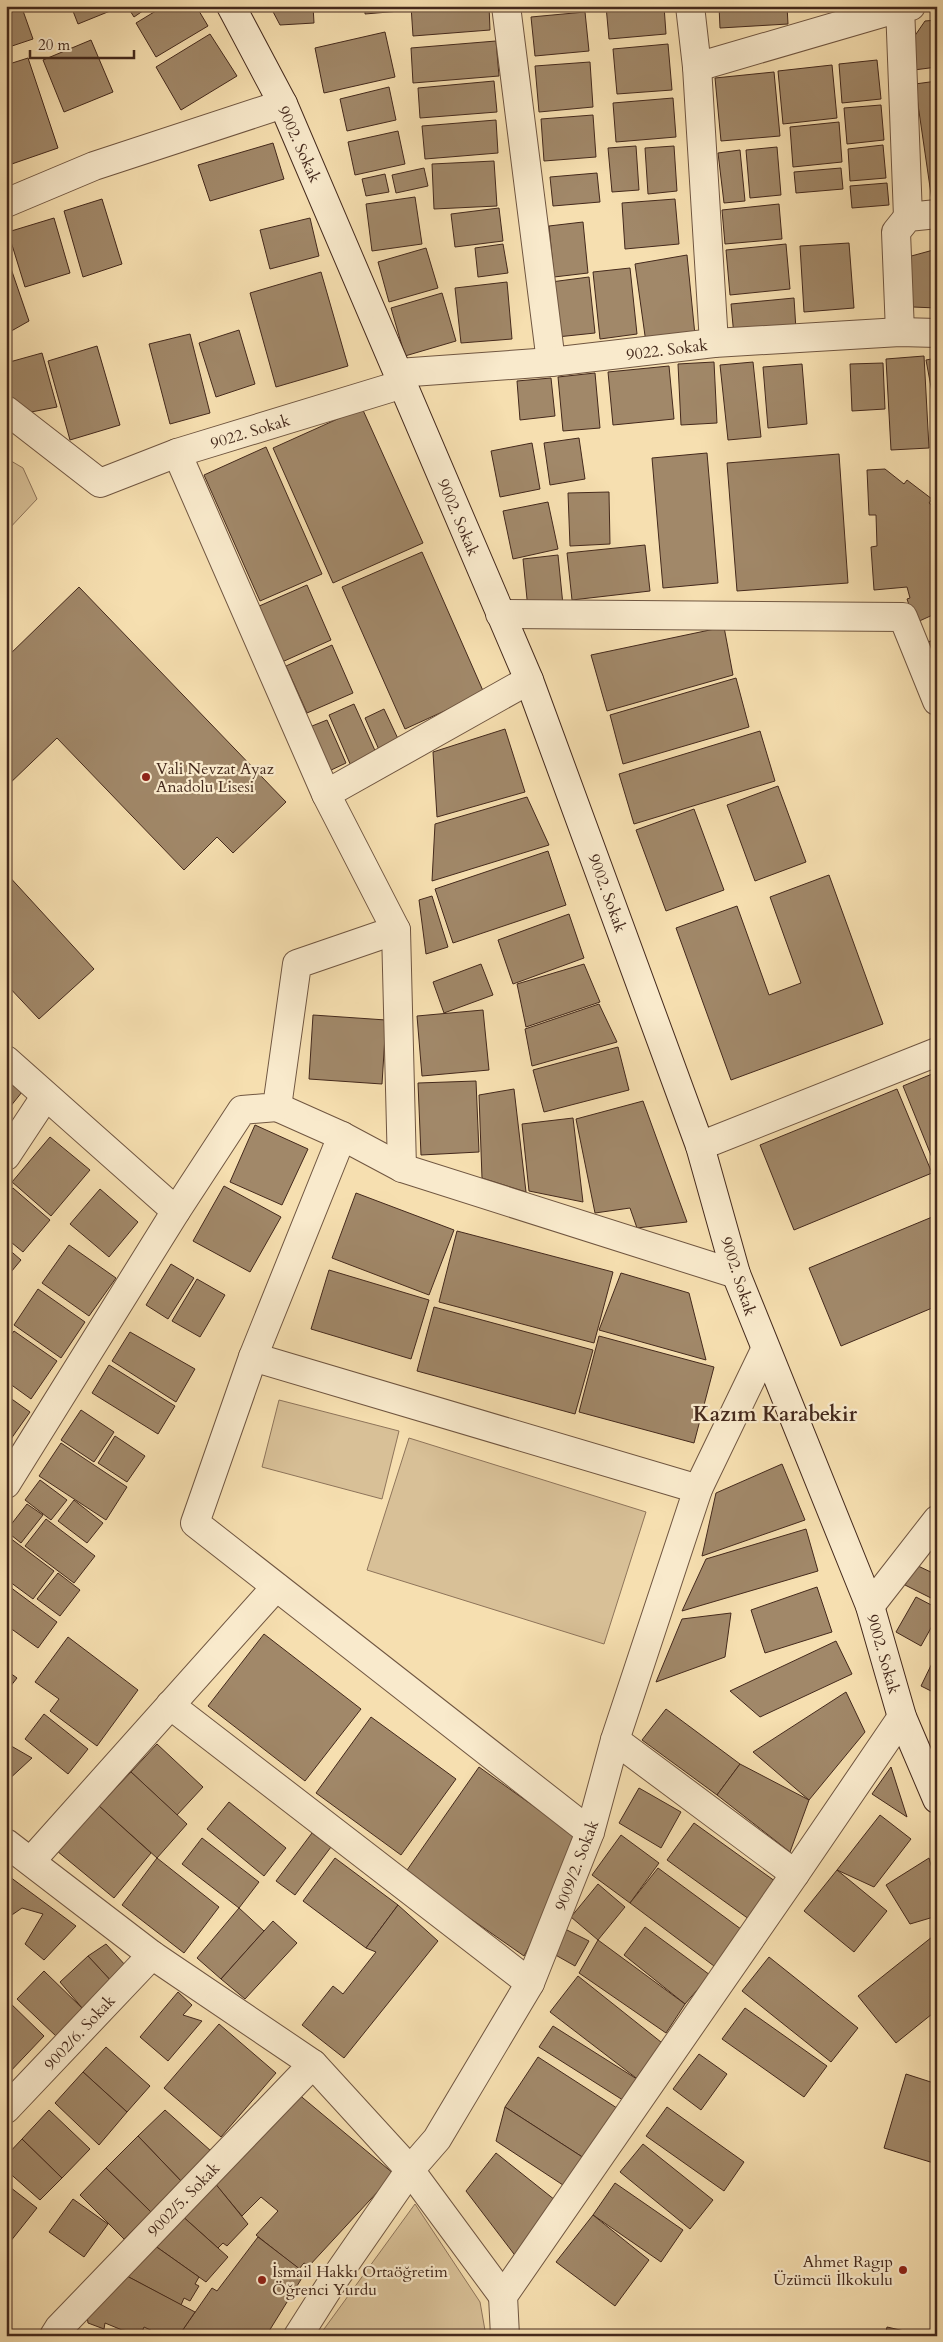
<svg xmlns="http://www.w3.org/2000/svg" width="943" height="2342" font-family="Cardo,serif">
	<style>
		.green { fill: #d8c097; stroke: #8e745a }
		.building { fill: #a18869; stroke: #44291c }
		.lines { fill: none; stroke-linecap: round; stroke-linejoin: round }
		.street-casing { stroke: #705641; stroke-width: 30 }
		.secondary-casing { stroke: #44291c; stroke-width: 30 }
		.street { stroke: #f9eacc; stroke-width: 28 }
		.secondary { stroke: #f9eacc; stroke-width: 28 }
		.poi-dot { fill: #8f2418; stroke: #f9eacc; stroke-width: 2 }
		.labels { text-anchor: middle; stroke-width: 4.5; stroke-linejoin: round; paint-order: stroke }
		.street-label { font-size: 16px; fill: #44291c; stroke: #f9eacc }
		.poi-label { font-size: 16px; fill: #44291c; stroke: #f9eacc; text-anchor: start }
		.district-label { font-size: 21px; font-weight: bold; fill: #44291c; stroke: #f9eacc }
	</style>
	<rect width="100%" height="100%" fill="#f6dfb0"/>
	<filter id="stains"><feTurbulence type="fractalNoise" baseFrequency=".004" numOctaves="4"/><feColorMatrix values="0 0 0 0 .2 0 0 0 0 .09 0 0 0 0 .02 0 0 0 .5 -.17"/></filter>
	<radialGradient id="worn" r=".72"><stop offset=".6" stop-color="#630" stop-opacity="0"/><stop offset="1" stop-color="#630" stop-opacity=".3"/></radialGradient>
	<!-- green -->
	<g class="green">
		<polygon points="6,458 23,468 37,499 6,532"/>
		<polygon points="279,1400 399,1431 382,1499 262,1467"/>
		<polygon points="409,1438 646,1512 604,1644 367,1570"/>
		<polygon points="415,2204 480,2302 486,2336 319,2336"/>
	</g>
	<!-- building -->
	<g class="building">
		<polygon points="71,6 120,6 120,7 78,24"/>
		<polygon points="127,6 150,6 134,17"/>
		<polygon points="164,6 196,6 208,26 156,57 136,23"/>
		<polygon points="270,6 313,6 314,23 280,25"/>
		<polygon points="317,6 357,6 357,8 318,11"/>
		<polygon points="365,6 400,6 400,11 365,14"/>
		<polygon points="411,6 489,6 490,30 413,36"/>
		<polygon points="606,6 664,6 666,34 609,39"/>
		<polygon points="719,6 787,6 788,24 720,28"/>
		<polygon points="22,8 33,39 6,48 6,14"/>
		<polygon points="585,12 589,51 535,56 531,17"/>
		<polygon points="937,20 937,67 914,70 914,37 925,21"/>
		<polygon points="385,32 395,77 324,93 315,48"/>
		<polygon points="210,34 237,76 181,110 156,67"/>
		<polygon points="91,40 113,92 64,112 43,60"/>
		<polygon points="496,41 499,76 413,83 411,48"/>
		<polygon points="668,44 672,90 617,94 613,49"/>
		<polygon points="28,58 58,148 6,166 6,65"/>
		<polygon points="877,60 881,99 842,103 839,64"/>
		<polygon points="590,62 593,107 539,112 535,66"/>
		<polygon points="832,65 837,118 783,124 778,71"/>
		<polygon points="774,72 780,136 721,141 715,78"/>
		<polygon points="494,81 497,112 420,118 418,88"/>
		<polygon points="937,81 937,201 932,201 915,84"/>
		<polygon points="389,87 396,120 347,131 340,99"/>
		<polygon points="673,98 676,137 616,142 613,103"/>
		<polygon points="881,105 884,140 847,144 844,108"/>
		<polygon points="593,115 596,157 544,161 541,119"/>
		<polygon points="496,120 498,153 425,159 422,126"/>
		<polygon points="839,122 842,162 793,167 790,127"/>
		<polygon points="398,131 405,164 355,175 348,142"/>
		<polygon points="273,143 284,179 210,201 198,165"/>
		<polygon points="883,145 886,178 850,181 848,149"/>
		<polygon points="636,146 639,190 612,192 608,148"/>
		<polygon points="674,146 677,191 648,194 645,148"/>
		<polygon points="777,147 781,195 750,198 746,150"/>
		<polygon points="740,150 745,201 724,203 718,153"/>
		<polygon points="494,161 497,206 434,209 432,164"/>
		<polygon points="424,168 428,186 396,193 392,175"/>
		<polygon points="841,168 843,189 796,193 794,172"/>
		<polygon points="597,173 600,202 553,206 550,177"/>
		<polygon points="385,174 389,192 366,196 362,179"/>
		<polygon points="887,183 889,205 852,208 850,186"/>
		<polygon points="415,197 422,244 372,251 366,204"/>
		<polygon points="102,199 122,264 83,277 64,211"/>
		<polygon points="675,199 679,244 625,249 622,203"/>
		<polygon points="779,204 782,239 725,244 722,210"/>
		<polygon points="499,208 503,241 455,247 451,214"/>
		<polygon points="54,218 70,273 25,287 8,232"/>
		<polygon points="310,218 319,256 270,269 260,230"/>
		<polygon points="583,222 588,273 554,277 549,226"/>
		<polygon points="849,243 854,308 804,312 800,246"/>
		<polygon points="503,244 508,273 478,277 475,248"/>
		<polygon points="786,244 790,289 730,295 726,250"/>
		<polygon points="426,248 438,288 389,302 378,262"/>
		<polygon points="937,249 937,308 913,307 904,258"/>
		<polygon points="6,254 29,321 6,334"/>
		<polygon points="687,255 696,345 647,350 635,264"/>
		<polygon points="630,268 637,334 600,339 593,272"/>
		<polygon points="321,272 348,366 276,387 250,293"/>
		<polygon points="589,277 595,333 557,337 551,282"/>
		<polygon points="507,282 512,339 461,343 455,288"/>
		<polygon points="442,293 456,341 405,356 391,308"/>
		<polygon points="794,298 796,330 734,336 731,304"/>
		<polygon points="239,330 255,384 216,397 199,343"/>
		<polygon points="190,334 210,413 170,424 149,344"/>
		<polygon points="97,346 120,425 70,440 48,361"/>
		<polygon points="42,353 57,407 26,413 6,394 6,363"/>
		<polygon points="924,356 929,448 891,450 886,359"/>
		<polygon points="937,358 937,419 926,360"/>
		<polygon points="714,362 717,423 681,425 678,364"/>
		<polygon points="753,362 761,437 728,440 720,365"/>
		<polygon points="883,363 885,409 852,411 850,364"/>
		<polygon points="802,364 807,424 768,428 763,367"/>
		<polygon points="669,366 674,419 613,425 608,372"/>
		<polygon points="595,373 600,428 563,431 558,377"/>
		<polygon points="551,378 555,416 520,420 517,381"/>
		<polygon points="362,408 423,543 333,583 273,448"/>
		<polygon points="579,438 585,479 550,485 544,443"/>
		<polygon points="532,443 540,489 500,497 491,451"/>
		<polygon points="266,447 322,574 260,601 204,475"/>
		<polygon points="707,453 718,583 663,588 652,458"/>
		<polygon points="839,454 848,583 737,591 727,463"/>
		<polygon points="885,469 904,484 907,480 932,499 929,503 937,509 937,613 915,623 907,599 910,598 907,587 874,590 871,547 877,546 876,515 869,515 867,470"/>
		<polygon points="609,492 610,544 570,546 568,493"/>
		<polygon points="548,502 558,549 513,559 503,511"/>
		<polygon points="645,545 650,591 572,600 567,553"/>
		<polygon points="422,552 484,693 405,729 342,587"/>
		<polygon points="558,555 563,605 528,609 523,559"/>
		<polygon points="307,585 331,640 282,662 257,607"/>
		<polygon points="79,587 286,802 233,853 217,837 184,870 57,738 6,787 6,658"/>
		<polygon points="724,627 733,675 607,711 591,655"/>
		<polygon points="937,638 937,683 922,645"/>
		<polygon points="332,645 353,693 307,713 286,666"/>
		<polygon points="736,678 749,727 623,764 610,715"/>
		<polygon points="354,704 377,755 351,766 329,715"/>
		<polygon points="384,709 400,743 380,752 365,718"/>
		<polygon points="327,720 346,763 327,772 307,728"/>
		<polygon points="505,729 525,792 437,817 433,752"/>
		<polygon points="760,731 775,781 634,824 619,774"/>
		<polygon points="778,786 806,862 755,881 727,805"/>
		<polygon points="527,797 549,845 432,881 435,824"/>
		<polygon points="694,809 724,890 666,911 636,830"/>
		<polygon points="548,851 566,905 453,943 435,889"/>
		<polygon points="6,873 94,969 39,1019 6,984"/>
		<polygon points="829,875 883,1024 731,1080 676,928 737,906 769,995 801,983 770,897"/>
		<polygon points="432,896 448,947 426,954 419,900"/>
		<polygon points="569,914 584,958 513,984 498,940"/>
		<polygon points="481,964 493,995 444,1013 433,982"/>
		<polygon points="584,964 600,1002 526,1027 517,984"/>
		<polygon points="599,1004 617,1042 532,1066 525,1029"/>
		<polygon points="483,1010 489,1070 422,1076 417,1016"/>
		<polygon points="313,1015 386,1020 382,1084 309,1079"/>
		<polygon points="618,1047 629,1090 544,1112 533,1070"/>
		<polygon points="6,1072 26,1087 6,1112"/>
		<polygon points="937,1072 937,1170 903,1086"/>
		<polygon points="476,1081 479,1152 421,1155 418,1083"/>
		<polygon points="514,1089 526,1192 482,1178 479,1095"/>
		<polygon points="897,1089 932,1173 794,1230 760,1145"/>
		<polygon points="643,1101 687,1222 637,1228 630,1208 595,1213 576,1119"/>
		<polygon points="573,1118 583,1202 529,1191 522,1124"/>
		<polygon points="255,1125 308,1149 282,1205 230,1182"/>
		<polygon points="50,1137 90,1170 51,1216 12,1182"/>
		<polygon points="224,1186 281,1217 250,1272 193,1241"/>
		<polygon points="13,1188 50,1220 23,1252 6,1238 6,1196"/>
		<polygon points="100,1189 138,1222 109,1257 70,1224"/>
		<polygon points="356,1193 454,1230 429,1295 332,1258"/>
		<polygon points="937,1215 937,1306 841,1346 809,1268"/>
		<polygon points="457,1231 613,1272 594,1343 439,1302"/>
		<polygon points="69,1245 116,1278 89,1316 42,1283"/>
		<polygon points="6,1247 21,1260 6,1278"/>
		<polygon points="171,1264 194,1278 168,1319 146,1305"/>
		<polygon points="329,1270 429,1300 411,1359 311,1329"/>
		<polygon points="621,1273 689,1293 706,1360 599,1330"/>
		<polygon points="197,1279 225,1295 200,1337 172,1321"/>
		<polygon points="38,1289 85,1322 61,1358 14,1325"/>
		<polygon points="434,1307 593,1350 575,1414 417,1371"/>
		<polygon points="14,1331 57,1361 31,1399 6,1381 6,1342"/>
		<polygon points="130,1332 195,1369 176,1402 112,1361"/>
		<polygon points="599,1336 714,1367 694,1443 579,1412"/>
		<polygon points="109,1365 175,1406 158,1434 92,1393"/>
		<polygon points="6,1395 30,1412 6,1446"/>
		<polygon points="81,1410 114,1432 94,1462 61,1440"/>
		<polygon points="115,1436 145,1456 127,1482 98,1463"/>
		<polygon points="61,1443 127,1487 106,1520 39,1476"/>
		<polygon points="782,1464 805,1520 702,1556 716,1493"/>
		<polygon points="40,1480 67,1500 51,1520 25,1500"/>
		<polygon points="74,1500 103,1523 87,1543 58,1521"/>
		<polygon points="27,1504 43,1515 21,1543 6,1531"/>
		<polygon points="46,1519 95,1556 74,1583 25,1546"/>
		<polygon points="806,1529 818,1571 682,1611 706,1559"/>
		<polygon points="6,1535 54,1571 33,1599 6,1579"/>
		<polygon points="916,1565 937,1575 937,1601 905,1585"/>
		<polygon points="58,1573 80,1590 60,1616 37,1599"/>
		<polygon points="6,1584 57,1622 38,1648 6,1625"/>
		<polygon points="817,1587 832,1632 765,1653 751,1610"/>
		<polygon points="916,1597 937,1608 937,1617 921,1646 896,1632"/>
		<polygon points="731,1613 725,1657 656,1682 682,1619"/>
		<polygon points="264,1634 361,1709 305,1781 208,1706"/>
		<polygon points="68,1637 138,1690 97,1746 50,1711 59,1699 35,1682"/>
		<polygon points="836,1641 852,1674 760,1717 730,1691"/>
		<polygon points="937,1653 937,1694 921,1686"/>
		<polygon points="6,1670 17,1678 6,1692"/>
		<polygon points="846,1692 865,1732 809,1800 753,1752"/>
		<polygon points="666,1709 740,1764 717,1795 642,1740"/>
		<polygon points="44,1714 88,1749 68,1774 25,1739"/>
		<polygon points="371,1717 456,1779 401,1855 316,1793"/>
		<polygon points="6,1743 32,1758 6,1782"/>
		<polygon points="157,1744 203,1787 177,1815 131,1772"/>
		<polygon points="740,1764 809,1800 790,1852 717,1795"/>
		<polygon points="479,1767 585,1843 524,1956 405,1873"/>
		<polygon points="891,1767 907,1817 872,1794"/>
		<polygon points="131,1772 187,1824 157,1858 99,1806"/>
		<polygon points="639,1788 681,1812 661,1848 619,1823"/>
		<polygon points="229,1802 286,1848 264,1876 207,1829"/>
		<polygon points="99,1806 151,1853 114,1898 57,1851"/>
		<polygon points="880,1815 911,1839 874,1887 837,1870"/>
		<polygon points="694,1823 779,1884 753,1922 667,1860"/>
		<polygon points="312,1833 331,1847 295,1895 276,1881"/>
		<polygon points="621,1835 659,1863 630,1903 592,1875"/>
		<polygon points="202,1838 259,1882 239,1908 182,1864"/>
		<polygon points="157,1858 219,1907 184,1953 122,1905"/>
		<polygon points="335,1858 398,1905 366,1948 303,1901"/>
		<polygon points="929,1858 937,1886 937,1916 910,1924 886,1885"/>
		<polygon points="658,1868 749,1935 722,1972 630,1903"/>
		<polygon points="837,1870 887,1911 854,1952 804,1911"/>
		<polygon points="6,1874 76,1926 44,1960 25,1944 43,1914 22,1908 6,1919"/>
		<polygon points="598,1884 625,1907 598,1940 571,1917"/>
		<polygon points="398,1905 438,1941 344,2058 302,2025 333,1986 343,1994 376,1952 366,1948"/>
		<polygon points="239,1908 264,1931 221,1979 197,1958"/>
		<polygon points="273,1921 297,1943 245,1999 221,1979"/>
		<polygon points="645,1927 710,1975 685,2004 624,1955"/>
		<polygon points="565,1929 589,1941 575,1966 552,1953"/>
		<polygon points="937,1933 937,2010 896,2043 858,1996"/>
		<polygon points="598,1940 685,2004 666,2033 579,1973"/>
		<polygon points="106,1944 126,1966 113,1983 88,1956"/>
		<polygon points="88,1956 113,1983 83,2009 60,1982"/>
		<polygon points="769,1957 858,2028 831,2062 742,1991"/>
		<polygon points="44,1971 83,2009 57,2037 17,1999"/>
		<polygon points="578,1976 671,2050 640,2081 550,2012"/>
		<polygon points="178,1992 192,2005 183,2015 202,2021 168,2061 140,2037"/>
		<polygon points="6,1999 44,2036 6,2076"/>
		<polygon points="745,2008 827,2066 804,2097 722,2039"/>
		<polygon points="219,2024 276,2073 221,2137 164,2088"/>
		<polygon points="553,2026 640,2081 626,2102 539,2047"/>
		<polygon points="106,2047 150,2086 127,2112 83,2072"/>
		<polygon points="699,2054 727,2074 701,2110 673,2089"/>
		<polygon points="538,2057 620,2110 587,2160 505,2107"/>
		<polygon points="83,2072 127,2112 99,2145 55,2103"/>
		<polygon points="906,2074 937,2084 937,2164 884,2148"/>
		<polygon points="297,2093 394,2174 309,2266 304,2263 299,2269 256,2235 278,2211 261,2197 242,2216 212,2180"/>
		<polygon points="505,2107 587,2160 569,2189 496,2141"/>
		<polygon points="667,2107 744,2162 724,2191 646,2136"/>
		<polygon points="49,2110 90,2149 62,2178 22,2139"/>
		<polygon points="165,2110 211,2151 182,2182 138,2136"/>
		<polygon points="138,2136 182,2182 151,2212 106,2168"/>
		<polygon points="22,2139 62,2178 40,2200 6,2170 6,2156"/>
		<polygon points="643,2144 713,2200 690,2229 620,2172"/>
		<polygon points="496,2153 560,2204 517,2258 466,2191"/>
		<polygon points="106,2168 151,2212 124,2239 80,2195"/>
		<polygon points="210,2177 248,2224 227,2246 223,2243 218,2248 180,2214"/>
		<polygon points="615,2183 683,2230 661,2262 593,2215"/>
		<polygon points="6,2184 37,2208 10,2242 6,2240"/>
		<polygon points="73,2199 108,2224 84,2257 49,2232"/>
		<polygon points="180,2214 228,2257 206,2282 151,2243"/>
		<polygon points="593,2215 649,2260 615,2306 556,2262"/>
		<polygon points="258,2237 305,2273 266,2336 211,2336 208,2334 207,2336 197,2336 182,2331 212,2288 217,2291"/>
		<polygon points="151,2243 199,2277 195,2284 199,2286 190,2301 184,2298 181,2305 125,2275"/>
		<polygon points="125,2275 195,2312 182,2331 174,2331 173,2335 159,2334 144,2327 142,2332 138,2332 122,2330 105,2323 104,2329 88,2323 87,2316"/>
		<polygon points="887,2327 926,2336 885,2336"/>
	</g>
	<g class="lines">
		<defs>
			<g id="street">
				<polyline points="506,6 551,362"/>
				<polyline points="690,6 697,67 714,343"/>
				<polyline points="900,6 908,217"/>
				<polyline points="697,67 899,8 911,6"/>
				<polyline points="6,203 94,166 283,104"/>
				<polyline points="900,332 896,232 908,217 937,214"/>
				<polyline points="398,373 551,362 714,343 900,332 937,333"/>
				<polyline points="6,410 100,483 177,453 403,384"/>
				<polyline points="177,453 326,794"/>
				<polyline points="500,614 903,617 937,701"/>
				<polyline points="396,930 402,1168"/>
				<polyline points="6,1060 176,1211"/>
				<polyline points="277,1107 342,1136 402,1168 736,1274"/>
				<polyline points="342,1136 253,1357 195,1523 590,1832"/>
				<polyline points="700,1146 937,1052"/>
				<polyline points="6,1156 45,1097"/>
				<polyline points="253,1357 698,1489"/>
				<polyline points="6,1484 176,1211 242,1110 277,1107 297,964 396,930 326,794 529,680"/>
				<polyline points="870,1606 937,1520"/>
				<polyline points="170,1705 530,1983"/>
				<polyline points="615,1740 795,1874"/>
				<polyline points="6,1843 152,1955 313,2064 410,2170 503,2296"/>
				<polyline points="31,1861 276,1587"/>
				<polyline points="6,2109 152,1955"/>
				<polyline points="54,2336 59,2328 313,2064"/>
				<polyline points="298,2336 331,2284 410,2170 437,2139 530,1983 590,1832 615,1740 698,1489 765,1350"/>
				<polyline points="505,2336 503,2296 795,1874 902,1717"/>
			</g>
			<polyline id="secondary" points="231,6 283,104 529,680 700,1146 736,1274 870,1606 902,1717 937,1799"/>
		</defs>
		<!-- street casing -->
		<use href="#street" class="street-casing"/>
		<!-- secondary casing -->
		<use href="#secondary" class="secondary-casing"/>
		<!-- street -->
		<use href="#street" class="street"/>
		<!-- secondary -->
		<use href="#secondary" class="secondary"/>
	</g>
	<!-- markers -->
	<g class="poi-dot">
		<circle cx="146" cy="777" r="5"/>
		<circle cx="903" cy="2270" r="5"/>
		<circle cx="262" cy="2280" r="5"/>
	</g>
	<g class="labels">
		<!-- street labels -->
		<g class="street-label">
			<text transform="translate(300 144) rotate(66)" y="6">9002. Sokak</text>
			<text transform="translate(667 349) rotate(-7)" y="6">9022. Sokak</text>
			<text transform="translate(250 431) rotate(-17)" y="6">9022. Sokak</text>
			<text transform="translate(459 517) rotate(67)" y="6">9002. Sokak</text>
			<text transform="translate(608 893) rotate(70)" y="6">9002. Sokak</text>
			<text transform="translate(739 1276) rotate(72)" y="6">9002. Sokak</text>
			<text transform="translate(884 1654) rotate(74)" y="6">9002. Sokak</text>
			<text transform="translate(576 1865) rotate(-69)" y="6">9009/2. Sokak</text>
			<text transform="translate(79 2032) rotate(-47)" y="6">9002/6. Sokak</text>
			<text transform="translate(183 2199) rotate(-46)" y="6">9002/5. Sokak</text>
		</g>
		<!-- poi labels -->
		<g class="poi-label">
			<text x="156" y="774">Vali Nevzat Ayaz<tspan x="156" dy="18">Anadolu Lisesi</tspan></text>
			<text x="893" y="2267" text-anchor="end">Ahmet Ragıp<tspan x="893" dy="18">Üzümcü İlkokulu</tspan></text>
			<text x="272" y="2277">İsmail Hakkı Ortaöğretim<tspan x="272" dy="18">Öğrenci Yurdu</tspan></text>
		</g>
		<!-- district labels -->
		<g class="district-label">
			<text x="775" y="1421">Kazım Karabekir</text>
		</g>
	</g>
	<!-- margin -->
	<rect width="943" height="2342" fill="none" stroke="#f6dfb0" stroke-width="25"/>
	<rect x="8" y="8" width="928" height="2327" fill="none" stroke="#44291c" stroke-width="2.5"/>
	<rect x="12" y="12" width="918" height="2317" fill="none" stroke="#44291c"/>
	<!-- scale -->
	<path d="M30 50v8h104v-8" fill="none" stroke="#44291c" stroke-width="2.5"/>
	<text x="38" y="50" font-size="15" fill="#44291c" stroke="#f9eacc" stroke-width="4" paint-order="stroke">20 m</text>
	<rect width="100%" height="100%" filter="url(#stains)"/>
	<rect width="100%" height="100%" fill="url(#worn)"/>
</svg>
